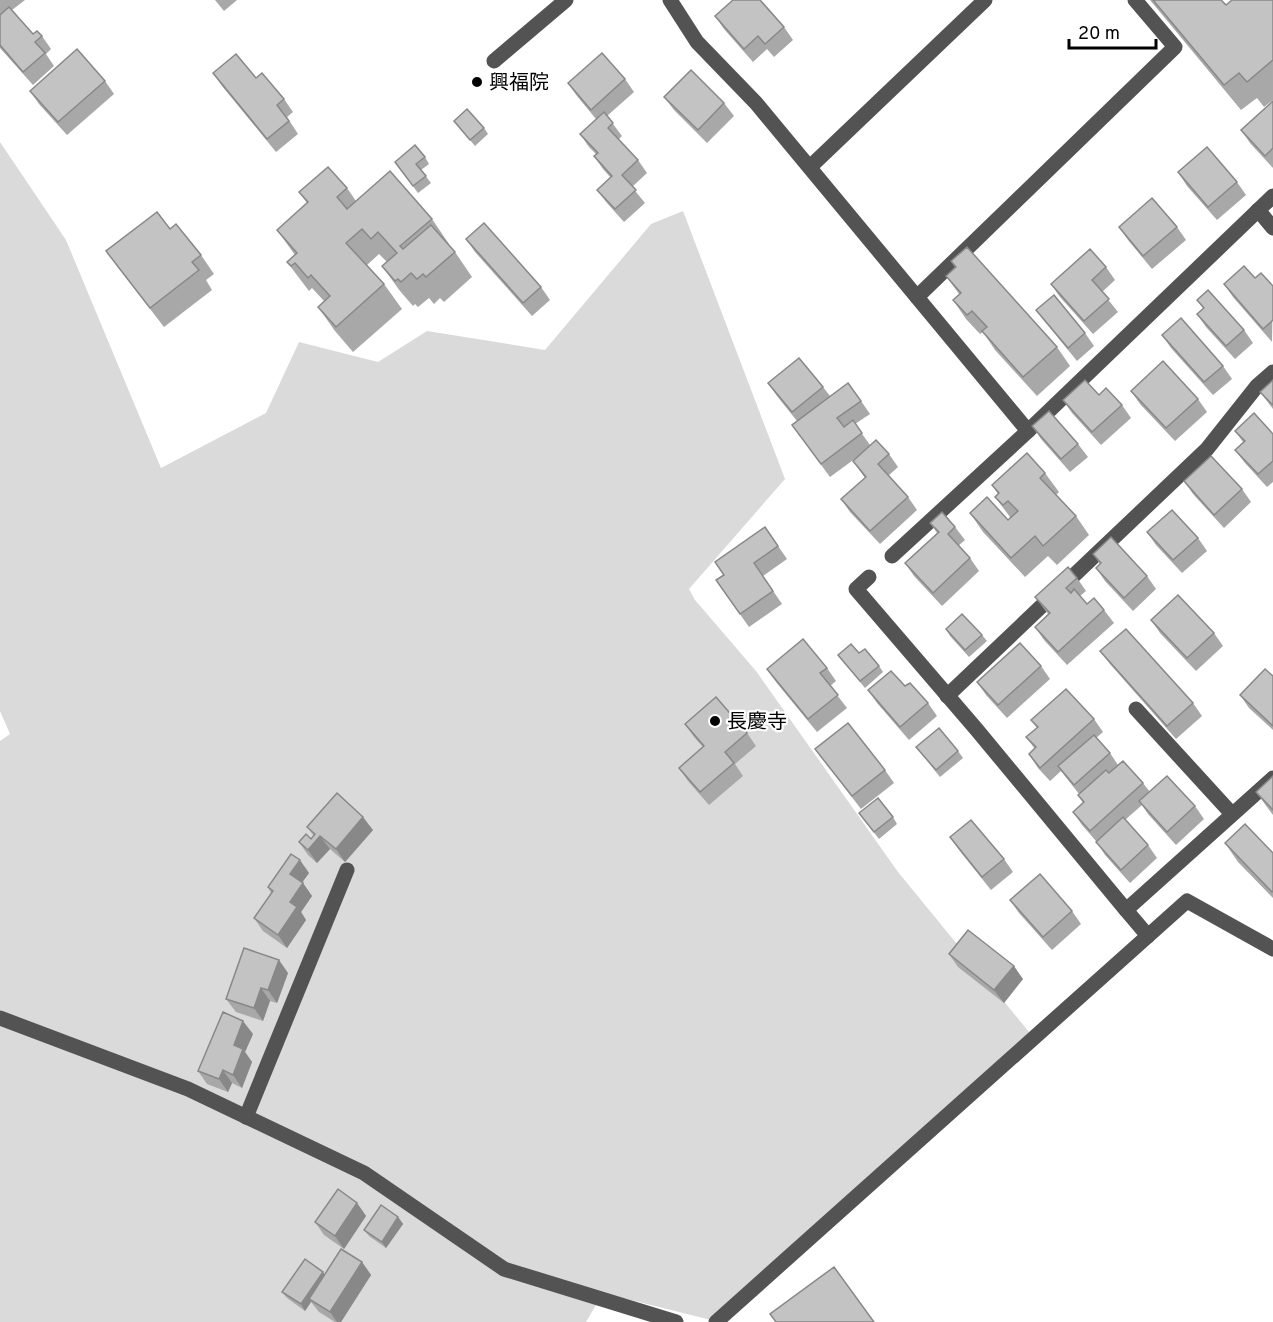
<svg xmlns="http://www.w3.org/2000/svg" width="1273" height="1322" font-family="Overpass,'Noto Sans JP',sans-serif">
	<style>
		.green { fill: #dadada }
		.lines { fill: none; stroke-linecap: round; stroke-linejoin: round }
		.minor { stroke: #535353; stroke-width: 15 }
		.wall { fill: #a8a8a8 }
		.shaded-wall { fill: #888 }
		.building { fill: #c3c3c3; stroke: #888; stroke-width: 1.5 }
		.poi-dot { fill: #000; stroke: #fff; stroke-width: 2 }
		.labels { text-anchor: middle; stroke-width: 4.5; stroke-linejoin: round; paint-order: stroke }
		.poi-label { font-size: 20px; fill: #000; stroke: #fff; text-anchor: start }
	</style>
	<rect width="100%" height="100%" fill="#fff"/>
	<!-- green -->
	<polygon class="green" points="0,142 66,240 161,468 266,413 299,342 378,362 427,331 545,350 651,224 683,211 785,479 689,589 695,600 756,671 898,872 1029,1032 711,1320 603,1293 586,1322 0,1322 0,741 10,734 0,711"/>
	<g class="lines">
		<!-- minor -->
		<g class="minor">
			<polyline points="670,0 697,42 756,103 1028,431"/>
			<polyline points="494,61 566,0"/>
			<polyline points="810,167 985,0"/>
			<polyline points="1258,210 1273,228"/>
			<polyline points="917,297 1175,47 1135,0"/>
			<polyline points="892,556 1028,431 1273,196"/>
			<polyline points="869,577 856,589 977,730 1126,910 1273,778"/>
			<polyline points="947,696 1207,449 1257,386 1273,372"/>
			<polyline points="1136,709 1232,814"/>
			<polyline points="1126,910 1148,936"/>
			<polyline points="0,1018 188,1089 364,1173 504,1269 676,1322"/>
			<polyline points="246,1117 347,870"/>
			<polyline points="716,1322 1187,901 1273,949"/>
		</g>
	</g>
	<!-- wall -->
	<g class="wall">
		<polygon points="0,0 25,0 12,10 33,34 42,36 51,49 46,54 54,66 33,85 0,48"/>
		<polygon points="215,0 237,0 224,11"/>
		<polygon points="1150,0 1221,0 1226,5 1273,0 1273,100 1264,107 1257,98 1241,110"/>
		<polygon points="715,16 784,27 793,40 774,57 767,49 753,62 724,29"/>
		<polygon points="213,73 256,78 284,99 293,112 287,117 298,134 276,152 222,86"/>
		<polygon points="625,79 634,92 607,116 622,136 618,140 638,160 647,173 632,187 645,203 624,222 607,203 597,190 611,178 603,169 594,156 596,154 589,147 580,134 596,119 577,96 568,83"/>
		<polygon points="105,81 114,94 67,135 39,104 30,91"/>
		<polygon points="664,97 724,103 734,116 707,143 674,110"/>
		<polygon points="1273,101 1273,168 1250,143 1241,130"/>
		<polygon points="454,121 484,128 488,134 475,146"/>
		<polygon points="425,157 429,164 421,170 431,183 418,193 395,162"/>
		<polygon points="1178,172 1237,182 1246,195 1217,220 1187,186"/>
		<polygon points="347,188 356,201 432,219 449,244 448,244 455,252 472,277 444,302 440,298 434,304 429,298 418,307 415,304 413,306 400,291 382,266 387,262 379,254 367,265 384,284 402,309 353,352 335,331 318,307 324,301 312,288 309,291 287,262 295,255 277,230 307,203 299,192"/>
		<polygon points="1119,227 1177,227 1186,240 1152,269 1128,240"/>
		<polygon points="170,229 201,255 214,274 206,280 212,290 164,327 120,270 106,251"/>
		<polygon points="466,239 541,287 550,300 532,316 475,252"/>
		<polygon points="951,261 1057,347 1070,366 1037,396 995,350 983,332 980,334 966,319 953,300 959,294 946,276 955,267"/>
		<polygon points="1106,267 1115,280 1102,292 1118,312 1093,334 1060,297 1051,284"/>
		<polygon points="1224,284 1273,286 1272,342 1233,297"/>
		<polygon points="1197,300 1244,330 1253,343 1235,359 1206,327 1197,314 1203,308"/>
		<polygon points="1036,310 1085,333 1094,346 1077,361 1046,323"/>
		<polygon points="1162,335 1223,366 1232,379 1213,395 1171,348"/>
		<polygon points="1273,380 1273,409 1260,392"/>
		<polygon points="768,383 823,387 830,396 861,401 870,414 855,424 870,445 889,454 898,467 888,476 908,497 917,510 880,544 850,512 841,499 865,478 853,461 860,455 830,477 792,425 797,421 777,396"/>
		<polygon points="1131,391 1198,399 1207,412 1175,441 1140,404"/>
		<polygon points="1099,395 1122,405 1131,418 1101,445 1072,413 1063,400"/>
		<polygon points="1032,426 1078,444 1088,457 1070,472 1041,439"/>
		<polygon points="1235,431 1273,434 1273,482 1267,487 1245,463 1235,450 1243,442"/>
		<polygon points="1045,473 1059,492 1056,495 1076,516 1089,535 1057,565 1048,556 1025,577 983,532 970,513 1008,520 1010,517 995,497 998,494 992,485"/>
		<polygon points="1184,481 1242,489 1251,502 1224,528 1193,494"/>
		<polygon points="930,523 955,527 965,540 958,546 970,558 979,571 942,606 914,576 905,563 937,533"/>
		<polygon points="765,527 787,559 763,576 782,604 749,627 716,580 724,575"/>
		<polygon points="1147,532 1198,538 1207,551 1182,573 1156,545"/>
		<polygon points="1093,554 1147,576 1156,589 1133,611 1105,581 1096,568 1100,564"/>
		<polygon points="1077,578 1086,591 1080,596 1087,604 1104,610 1114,623 1067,665 1044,640 1035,627 1048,614 1035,597"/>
		<polygon points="1151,620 1214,633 1223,646 1196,671 1160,633"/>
		<polygon points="946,629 982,635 987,641 969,657 950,636"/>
		<polygon points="1100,651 1193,703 1202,716 1176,739 1110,664"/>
		<polygon points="838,655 879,666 883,672 865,688"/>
		<polygon points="1041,666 1050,679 1007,718 986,695 977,682"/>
		<polygon points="827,668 836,681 830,686 847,708 817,732 776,682 767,669"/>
		<polygon points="1273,676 1273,730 1249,708 1240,695"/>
		<polygon points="905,686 928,703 937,716 909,740 877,703 868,690"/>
		<polygon points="1094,719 1103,732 1096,738 1110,753 1118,765 1143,783 1150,792 1195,806 1204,819 1176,845 1148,814 1142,805 1125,820 1148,845 1157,858 1130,883 1105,855 1096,841 1082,825 1073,812 1083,803 1078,795 1079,794 1061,771 1050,781 1038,768 1029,754 1035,749 1026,737 1037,728 1031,720"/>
		<polygon points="685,724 747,733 756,746 735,764 743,776 709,805 688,781 679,768 703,747 694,737"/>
		<polygon points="916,747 958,751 963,758 940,777"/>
		<polygon points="815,749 885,770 894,783 861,809"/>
		<polygon points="1273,776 1273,815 1256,792"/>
		<polygon points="859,813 893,817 897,824 879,839"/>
		<polygon points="307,827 373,830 345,862 330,849 317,863 308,855 299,842 311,839 314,836"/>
		<polygon points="950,837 1004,859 1013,872 991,890 959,850"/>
		<polygon points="1225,843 1273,853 1273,898 1238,862"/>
		<polygon points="309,873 302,882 312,896 301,912 306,920 287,948 263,931 254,918 271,893 268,887"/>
		<polygon points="1010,900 1072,911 1081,924 1052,950 1019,913"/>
		<polygon points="949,954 1023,979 1004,1003 958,967"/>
		<polygon points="288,973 277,1003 270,1001 263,1021 236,1012 226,999"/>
		<polygon points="253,1034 245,1052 252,1062 242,1088 232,1083 228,1092 207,1084 198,1071"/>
		<polygon points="357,1203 366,1216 344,1249 324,1235 315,1222"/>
		<polygon points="398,1217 403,1224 386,1248 369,1236 364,1230"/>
		<polygon points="362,1262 371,1275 341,1322 335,1322 319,1312 311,1302 305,1311 287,1298 282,1292 325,1275"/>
	</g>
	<!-- shaded-wall -->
	<g class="shaded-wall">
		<polygon points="363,817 373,830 345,862 336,849"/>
		<polygon points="320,836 330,849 317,863 308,850"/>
		<polygon points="300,860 309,873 299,887 290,874"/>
		<polygon points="303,883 312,896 301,912 306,920 287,948 278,935 290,902"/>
		<polygon points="279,960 288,973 277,1003 268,990"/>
		<polygon points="1014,966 1023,979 1004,1003 994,990"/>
		<polygon points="261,988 270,1001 263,1021 254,1008"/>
		<polygon points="243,1021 253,1034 245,1052 252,1062 242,1088 233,1075 234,1045"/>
		<polygon points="223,1070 232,1083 228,1092 219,1079"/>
		<polygon points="357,1203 366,1216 344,1249 335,1236"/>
		<polygon points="398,1217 403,1224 386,1248 382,1242"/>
		<polygon points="362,1262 371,1275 341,1322 337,1322 330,1312"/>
		<polygon points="323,1272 328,1279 309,1299 311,1302 305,1311 301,1304"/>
	</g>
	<!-- building -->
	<g class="building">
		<polygon points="733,0 760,0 784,27 765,44 758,36 744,49 715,16"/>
		<polygon points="1153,0 1221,0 1226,5 1232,0 1273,0 1273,60 1247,82 1239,73 1224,85"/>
		<polygon points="9,7 33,34 37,31 42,36 35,42 45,53 23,72 0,45 0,15"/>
		<polygon points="77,49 105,81 58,122 30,91"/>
		<polygon points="602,53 625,79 591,110 568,83"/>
		<polygon points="236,54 256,78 262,73 284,99 277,105 289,121 267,139 213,73"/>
		<polygon points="691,70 724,103 698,130 664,97"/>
		<polygon points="1273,101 1273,148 1265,156 1241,130"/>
		<polygon points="467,109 484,128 470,140 454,121"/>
		<polygon points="604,112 613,123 608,128 638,160 622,175 636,190 615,209 597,190 612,176 594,156 598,153 580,134"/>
		<polygon points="415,145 425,157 416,164 426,176 413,186 395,162"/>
		<polygon points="1207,147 1237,182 1208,207 1178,172"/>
		<polygon points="328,167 347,188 337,197 347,209 390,171 432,219 400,246 403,249 431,225 455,252 426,277 423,274 417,279 411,273 401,282 398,279 395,281 382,266 397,253 378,232 371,239 362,229 346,243 384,284 336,327 318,307 330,296 311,275 308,278 295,263 291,266 287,262 297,253 277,230 308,202 299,192"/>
		<polygon points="1152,198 1177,227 1143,256 1119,227"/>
		<polygon points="157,212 170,229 176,224 201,255 192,262 199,270 150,308 106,251"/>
		<polygon points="484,223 541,287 523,303 466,239"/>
		<polygon points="967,247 1057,347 1023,377 982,331 987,327 972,311 967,315 953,300 961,293 946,276 956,267 951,261"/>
		<polygon points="1090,249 1106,267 1092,280 1109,299 1084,321 1051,284"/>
		<polygon points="1244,266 1255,278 1261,273 1273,286 1273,320 1263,329 1224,284"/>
		<polygon points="1208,290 1244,330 1226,346 1197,314 1204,308 1197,300"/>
		<polygon points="1054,295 1085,333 1068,348 1036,310"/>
		<polygon points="1181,318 1223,366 1204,382 1162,335"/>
		<polygon points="799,358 823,387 792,412 768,383"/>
		<polygon points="1163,361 1198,399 1166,428 1131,391"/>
		<polygon points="1085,380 1099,395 1106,388 1122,405 1092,432 1063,400"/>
		<polygon points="1273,380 1273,405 1260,392"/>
		<polygon points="848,383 861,401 837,418 844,427 853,420 862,433 821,464 792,425"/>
		<polygon points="1049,411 1078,444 1061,459 1032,426"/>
		<polygon points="1254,413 1273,434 1273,461 1258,474 1235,450 1245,441 1235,431"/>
		<polygon points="876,440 889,454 878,464 908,497 870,531 841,499 866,477 853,461"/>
		<polygon points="1027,453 1045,473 1040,478 1076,516 1043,546 1035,536 1011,558 970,513 987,497 1008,520 1018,511 1008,501 1003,505 995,497 999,493 992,485"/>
		<polygon points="1211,456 1242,489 1214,515 1184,481"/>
		<polygon points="1172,510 1198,538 1173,560 1147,532"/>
		<polygon points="942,512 955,527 948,534 970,558 933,593 905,563 939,532 930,523"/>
		<polygon points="765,527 778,546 754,563 773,591 740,614 716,580 724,575 715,562"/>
		<polygon points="1111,537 1147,576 1124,598 1096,568 1101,563 1093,554"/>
		<polygon points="1068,567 1077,578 1066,588 1071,593 1074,589 1087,604 1094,598 1104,610 1058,652 1035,627 1050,613 1035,597"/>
		<polygon points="1178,595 1214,633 1187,658 1151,620"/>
		<polygon points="962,614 982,635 965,650 946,629"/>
		<polygon points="1126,629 1193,703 1167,726 1100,651"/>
		<polygon points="803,639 827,668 820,673 838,695 808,719 767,669"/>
		<polygon points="1020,643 1041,666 998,705 977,682"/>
		<polygon points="851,644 859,653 865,649 879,666 860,681 838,655"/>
		<polygon points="1265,669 1273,676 1273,726 1240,695"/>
		<polygon points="891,671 905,686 910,683 928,703 900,727 868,690"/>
		<polygon points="1066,689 1094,719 1040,768 1029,754 1036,747 1026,737 1038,727 1031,720"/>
		<polygon points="716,697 747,733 725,752 734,763 700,792 679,768 704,746 685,724"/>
		<polygon points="848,723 885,770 852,796 815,749"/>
		<polygon points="939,728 958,751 936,770 916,747"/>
		<polygon points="1094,735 1110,753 1074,785 1058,766"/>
		<polygon points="1123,761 1143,783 1090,831 1073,812 1084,802 1078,795 1106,770 1109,773"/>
		<polygon points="1167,776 1195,806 1167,832 1139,801"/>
		<polygon points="1273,776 1273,810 1256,792"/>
		<polygon points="337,793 363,817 336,849 320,836 308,850 299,842 306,834 311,839 315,834 307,827"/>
		<polygon points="878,798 893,817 874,832 859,813"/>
		<polygon points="1123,817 1148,845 1121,870 1096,842"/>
		<polygon points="971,820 1004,859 982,877 950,837"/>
		<polygon points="1245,824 1273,853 1273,891 1272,892 1225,843"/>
		<polygon points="291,854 300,860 290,874 303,883 290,902 297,907 278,935 254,918 273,891 268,887"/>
		<polygon points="1040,874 1072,911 1043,937 1010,900"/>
		<polygon points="968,930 1014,966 994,990 949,954"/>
		<polygon points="244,948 279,960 268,990 261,988 254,1008 226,999"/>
		<polygon points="223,1012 243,1021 234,1045 243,1049 233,1075 223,1070 219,1079 198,1071"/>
		<polygon points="338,1189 357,1203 335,1236 315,1222"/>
		<polygon points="381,1205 398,1217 382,1242 364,1230"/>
		<polygon points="341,1249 362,1262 330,1312 309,1299"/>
		<polygon points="305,1259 323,1272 301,1304 282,1292"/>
		<polygon points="834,1267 874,1322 776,1322 770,1314"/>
	</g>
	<!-- markers -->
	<g class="poi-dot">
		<circle cx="477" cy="82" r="6"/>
		<circle cx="715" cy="721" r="6"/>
	</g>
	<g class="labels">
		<!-- poi labels -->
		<g class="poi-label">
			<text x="489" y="89">興福院</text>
			<text x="727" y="728">長慶寺</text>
		</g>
	</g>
	<!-- scale -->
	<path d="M1069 39v9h87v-9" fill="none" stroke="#000000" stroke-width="3"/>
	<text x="1078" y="39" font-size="18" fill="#000000" stroke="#ffffff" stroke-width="4.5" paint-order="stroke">20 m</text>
</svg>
